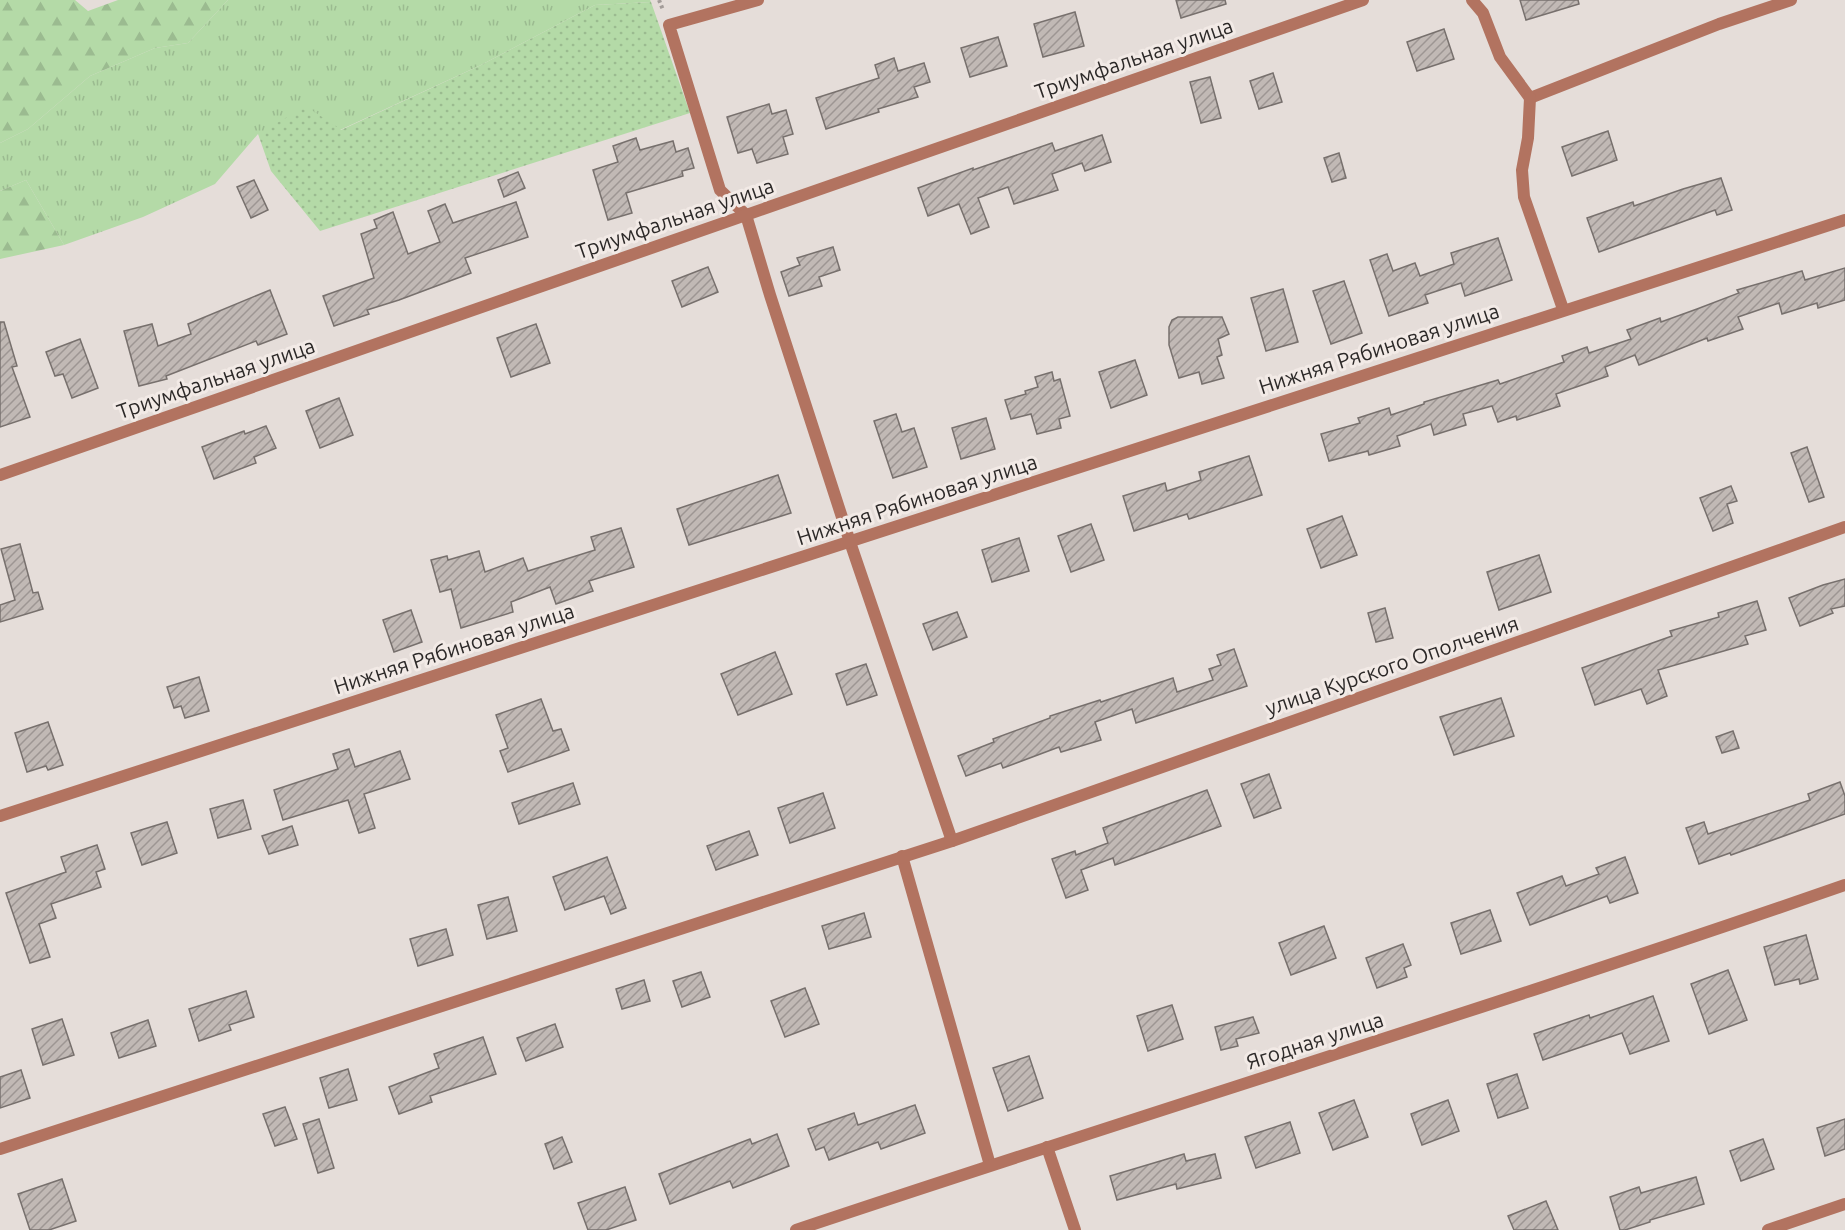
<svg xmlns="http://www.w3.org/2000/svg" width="1845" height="1230" font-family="Ubuntu,sans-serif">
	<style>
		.grass { fill: url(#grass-tufts) }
		.forest { fill: url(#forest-firs) }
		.park { fill: url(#park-dots) }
		.building { fill: url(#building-hatch); stroke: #77706d; stroke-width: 1.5 }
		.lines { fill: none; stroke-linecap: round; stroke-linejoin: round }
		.path { stroke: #a39c99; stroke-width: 4; stroke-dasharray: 3 3; stroke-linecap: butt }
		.street { stroke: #b27360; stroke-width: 12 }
		.labels { text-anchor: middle; stroke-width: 6; stroke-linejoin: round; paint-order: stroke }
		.street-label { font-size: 21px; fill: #2c2928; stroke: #f2eae6 }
	</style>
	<defs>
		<pattern id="grass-tufts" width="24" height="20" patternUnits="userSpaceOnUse" patternTransform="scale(1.5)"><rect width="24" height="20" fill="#b4daa7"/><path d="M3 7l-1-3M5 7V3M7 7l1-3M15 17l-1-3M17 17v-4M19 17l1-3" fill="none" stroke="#9bbb90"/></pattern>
		<pattern id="forest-firs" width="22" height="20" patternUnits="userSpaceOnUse" patternTransform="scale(1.5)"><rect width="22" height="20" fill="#b4daa7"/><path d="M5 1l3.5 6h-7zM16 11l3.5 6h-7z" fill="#9bbb90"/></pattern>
		<pattern id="park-dots" width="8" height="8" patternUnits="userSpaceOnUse" patternTransform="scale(1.5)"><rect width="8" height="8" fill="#b4daa7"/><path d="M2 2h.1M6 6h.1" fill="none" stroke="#9bbb90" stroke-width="1.8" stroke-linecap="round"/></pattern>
		<pattern id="building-hatch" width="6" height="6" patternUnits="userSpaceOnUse" patternTransform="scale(1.5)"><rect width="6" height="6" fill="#c1b9b5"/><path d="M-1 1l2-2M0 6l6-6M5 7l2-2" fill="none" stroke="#9d9693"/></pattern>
	</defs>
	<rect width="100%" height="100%" fill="#e5ddd9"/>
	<!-- grass -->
	<polygon class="grass" points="228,0 650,0 651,2 595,5 481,65 340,130 258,134 215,184 143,217 64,245 26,180 0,191 0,143 28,129 90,76 155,48 188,43"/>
	<!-- forest -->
	<g class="forest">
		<polygon points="0,0 75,0 88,11 118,0 228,0 188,43 155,48 90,76 28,129 0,143"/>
		<polygon points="26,180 64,245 0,259 0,191"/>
	</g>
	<!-- park -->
	<polygon class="park" points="651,2 690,113 320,231 271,171 258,134 306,106 341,130 481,65 595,5"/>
	<!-- building -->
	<g class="building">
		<polygon points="1176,0 1225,0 1226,4 1181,18"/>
		<polygon points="1520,0 1578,0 1579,4 1526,20"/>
		<polygon points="1075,12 1084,46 1043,57 1034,24"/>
		<polygon points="1444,29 1454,59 1417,71 1407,42"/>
		<polygon points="998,37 1007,66 970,77 961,48"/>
		<polygon points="894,58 898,71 924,63 930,82 914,87 918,97 878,109 879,112 826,129 816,98 879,78 875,65"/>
		<polygon points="1273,73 1282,102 1259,109 1250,81"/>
		<polygon points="1210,77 1221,118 1201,123 1190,82"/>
		<polygon points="769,104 772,114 786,110 793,134 783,137 788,154 757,163 752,149 738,153 727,117"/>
		<polygon points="1608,131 1617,160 1572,176 1562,147"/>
		<polygon points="1102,135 1111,162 1085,171 1082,163 1052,174 1058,190 1014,204 1008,187 978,198 989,227 971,234 959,204 928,216 918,188 973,168 973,170 1052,143 1055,151"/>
		<polygon points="636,138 640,150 673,141 676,152 688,148 694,168 682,171 683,176 626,193 632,213 608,220 593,170 618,162 613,146"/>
		<polygon points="1339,153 1346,178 1332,182 1324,158"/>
		<polygon points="518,172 525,188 504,197 498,180"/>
		<polygon points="1721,178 1732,210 1717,215 1715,210 1599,252 1587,218 1633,202 1634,206 1683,189"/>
		<polygon points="254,180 268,210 251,218 237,187"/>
		<polygon points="516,202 528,237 465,258 471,273 399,300 367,310 369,314 334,326 323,296 374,278 361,234 377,228 374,220 393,212 408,254 440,242 428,211 445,204 453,223"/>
		<polygon points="1498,238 1512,280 1465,296 1461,283 1425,295 1428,303 1389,316 1370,260 1387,254 1393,271 1415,263 1420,276 1454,264 1451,253"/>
		<polygon points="833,247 840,270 819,277 822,286 789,296 781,272 800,265 797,258"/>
		<polygon points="708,267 718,292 682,307 672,281"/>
		<polygon points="1845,268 1845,300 1818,308 1817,303 1782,314 1779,303 1738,317 1743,329 1708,341 1707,338 1639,365 1635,355 1605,367 1608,376 1556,394 1560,406 1517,420 1516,416 1498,422 1492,406 1463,414 1466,425 1434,435 1431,424 1397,436 1400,446 1369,455 1368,451 1329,461 1321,434 1360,423 1358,418 1389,408 1391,415 1424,404 1424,402 1498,380 1500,384 1564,362 1562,356 1587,347 1589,353 1631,339 1627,330 1660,318 1661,322 1697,309 1739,293 1737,290 1802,271 1805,280"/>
		<polygon points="1344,281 1362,333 1331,344 1313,291"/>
		<polygon points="1283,289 1298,342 1266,351 1251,298"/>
		<polygon points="270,290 287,334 258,345 256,341 166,376 167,379 139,386 124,331 152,324 158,346 191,334 188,324"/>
		<polygon points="1178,317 1222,317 1229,334 1218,339 1222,355 1217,357 1224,378 1202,384 1199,372 1179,378 1169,345 1169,327 1172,320"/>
		<polygon points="0,322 4,322 17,366 12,367 30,417 0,427"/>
		<polygon points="536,324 550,363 511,377 497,338"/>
		<polygon points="80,339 98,388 72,398 63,374 55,376 46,352"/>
		<polygon points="1135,360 1147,395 1111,408 1099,372"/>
		<polygon points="1052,372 1054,381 1060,379 1070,416 1059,419 1061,428 1037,434 1031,414 1011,419 1005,400 1026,394 1025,391 1038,387 1035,377"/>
		<polygon points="339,398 353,435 320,448 306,411"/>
		<polygon points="896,414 902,432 914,428 927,467 893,478 874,421"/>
		<polygon points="986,418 995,449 961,459 952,428"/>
		<polygon points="266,426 276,448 254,457 256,463 214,479 202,447 244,431 245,434"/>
		<polygon points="1807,447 1824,497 1809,502 1791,453"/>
		<polygon points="1249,456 1262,495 1189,519 1187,514 1134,531 1123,496 1165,483 1167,491 1201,480 1199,472"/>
		<polygon points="778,475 791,513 689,545 677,509"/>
		<polygon points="1731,486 1737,501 1727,504 1733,523 1713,531 1700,498"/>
		<polygon points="1342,516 1357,555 1321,568 1307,529"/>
		<polygon points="1091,524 1104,560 1071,572 1058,536"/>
		<polygon points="621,528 634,567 589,581 593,591 556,604 550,587 511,602 513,612 461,628 451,589 440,592 431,560 447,556 448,560 479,551 485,572 523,558 528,571 595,550 591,537"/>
		<polygon points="1019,538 1029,571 992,582 982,550"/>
		<polygon points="20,544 33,593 38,592 43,609 0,622 0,605 15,600 1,549"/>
		<polygon points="1539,555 1551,592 1499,610 1487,572"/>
		<polygon points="1845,579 1845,606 1831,609 1833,613 1800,626 1789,598 1823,585"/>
		<polygon points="1757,601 1766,630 1745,636 1748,644 1658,670 1667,696 1647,704 1641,689 1595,705 1582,668 1672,636 1670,631 1719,617 1718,613"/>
		<polygon points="1385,608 1393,638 1376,642 1368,613"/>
		<polygon points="411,610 422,642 394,652 383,620"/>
		<polygon points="957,612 967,637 933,650 923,624"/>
		<polygon points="1234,649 1247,686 1136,723 1132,709 1095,722 1101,740 1061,752 1059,747 1003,768 1001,763 966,776 958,756 994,742 993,739 1050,718 1050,716 1100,700 1101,702 1173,678 1177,692 1213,680 1209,669 1221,665 1217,655"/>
		<polygon points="775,652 792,694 738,715 721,674"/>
		<polygon points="866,664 877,695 847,705 836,674"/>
		<polygon points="199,677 209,711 185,718 181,706 174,708 167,687"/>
		<polygon points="1501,698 1514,736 1454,755 1440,717"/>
		<polygon points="541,699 553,731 561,729 569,750 508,772 500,751 508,748 496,715"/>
		<polygon points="48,722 63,765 48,770 46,766 27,772 15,733"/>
		<polygon points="1733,731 1739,748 1722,753 1716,737"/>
		<polygon points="349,749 355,767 400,751 410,779 364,794 375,828 359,833 348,800 283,820 274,790 338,769 333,754"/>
		<polygon points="1269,774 1281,808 1254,818 1241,784"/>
		<polygon points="1840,782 1845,796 1845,814 1731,855 1730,853 1699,864 1686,828 1704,822 1708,834 1810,800 1808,794"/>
		<polygon points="573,783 580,804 519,824 512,803"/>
		<polygon points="1207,790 1221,826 1115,865 1113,858 1081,870 1088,890 1066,898 1052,859 1075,851 1076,855 1108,843 1103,828"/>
		<polygon points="823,793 835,828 790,843 778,808"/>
		<polygon points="243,800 251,829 218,838 210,809"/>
		<polygon points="167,822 177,853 142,865 131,833"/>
		<polygon points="292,826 298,845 269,854 262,836"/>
		<polygon points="749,831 758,855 716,870 707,846"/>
		<polygon points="97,845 105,869 96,872 101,887 51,904 56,918 39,924 50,957 30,963 6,893 66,872 61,857"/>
		<polygon points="607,857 626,908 611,914 604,896 565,910 553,877"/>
		<polygon points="1625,857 1638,893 1610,903 1607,896 1530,925 1517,893 1562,876 1566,886 1599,874 1596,868"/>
		<polygon points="508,897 517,931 487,939 478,905"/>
		<polygon points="1490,910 1501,941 1461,954 1451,923"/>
		<polygon points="864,913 871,937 829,949 822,926"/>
		<polygon points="1324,926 1336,958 1291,975 1279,943"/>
		<polygon points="446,929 453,955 418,966 410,939"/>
		<polygon points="1806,935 1818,979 1800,984 1799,979 1775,985 1764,947"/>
		<polygon points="1403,944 1411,965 1404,968 1407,977 1377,988 1366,958"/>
		<polygon points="1728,970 1747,1020 1709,1034 1691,984"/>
		<polygon points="701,972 710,997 682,1007 673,981"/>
		<polygon points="644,980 650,1001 622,1009 616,989"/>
		<polygon points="805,988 819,1024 785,1037 771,1001"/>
		<polygon points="246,991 254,1017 229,1025 231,1030 199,1041 189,1009"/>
		<polygon points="1653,996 1669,1041 1630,1054 1622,1033 1543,1060 1534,1034 1589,1015 1590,1018"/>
		<polygon points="1172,1005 1183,1039 1148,1051 1137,1016"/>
		<polygon points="1253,1017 1259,1033 1236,1039 1238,1046 1221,1050 1215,1027"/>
		<polygon points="62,1019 74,1055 43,1065 32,1029"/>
		<polygon points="148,1020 156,1046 119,1058 111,1033"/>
		<polygon points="555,1024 563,1047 526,1061 517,1038"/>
		<polygon points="483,1037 496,1074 430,1096 432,1102 399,1114 389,1087 439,1068 434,1054"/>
		<polygon points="1029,1056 1043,1098 1008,1111 993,1068"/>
		<polygon points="348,1069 357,1100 329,1108 320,1078"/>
		<polygon points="21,1070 30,1098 0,1108 0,1077"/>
		<polygon points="1517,1074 1528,1108 1498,1118 1487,1084"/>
		<polygon points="1354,1100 1368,1137 1333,1150 1319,1113"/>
		<polygon points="1448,1100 1459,1131 1422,1145 1411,1114"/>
		<polygon points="915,1105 925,1133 881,1149 878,1142 829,1160 824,1147 816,1150 808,1129 854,1113 858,1125"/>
		<polygon points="285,1107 297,1139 275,1146 263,1114"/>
		<polygon points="319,1119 334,1168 318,1173 303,1124"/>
		<polygon points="1845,1119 1845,1149 1825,1156 1817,1128"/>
		<polygon points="1290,1122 1300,1153 1256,1168 1245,1137"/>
		<polygon points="777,1134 789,1166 733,1188 730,1181 670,1204 659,1174 750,1139 752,1144"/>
		<polygon points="562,1137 572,1162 554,1169 545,1144"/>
		<polygon points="1763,1139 1774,1169 1741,1181 1730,1151"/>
		<polygon points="1184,1154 1186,1161 1215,1154 1221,1178 1177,1189 1176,1184 1117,1200 1110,1176"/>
		<polygon points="1696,1177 1704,1204 1650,1220 1650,1222 1625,1230 1620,1230 1610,1197 1639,1187 1641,1193"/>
		<polygon points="62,1179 76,1221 49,1230 30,1230 18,1194"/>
		<polygon points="625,1187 636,1220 606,1230 588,1230 578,1203"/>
		<polygon points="1546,1201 1558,1230 1514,1230 1508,1216"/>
	</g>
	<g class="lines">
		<!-- path -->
		<polyline class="path" points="659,0 663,10"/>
		<!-- street -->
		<g class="street">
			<polyline points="758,0 669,25 720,190 746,215 770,295 850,542 952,841"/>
			<polyline points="1472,0 1483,13 1500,57 1530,98 1719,24 1791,0"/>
			<polyline points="1530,98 1528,138 1522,170 1524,197 1563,309"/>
			<polyline points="0,475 1363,0"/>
			<polyline points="0,816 1845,220"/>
			<polyline points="902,856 990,1165"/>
			<polyline points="1047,1147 1075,1230"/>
			<polyline points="0,1149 952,841 1845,527"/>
			<path d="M 796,1230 C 1145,1113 1497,1006 1845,885"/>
			<polyline points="1768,1230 1845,1204"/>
		</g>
	</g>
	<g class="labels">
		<!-- street labels -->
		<g class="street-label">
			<text transform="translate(1134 59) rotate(-19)" y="7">Триумфальная улица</text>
			<text transform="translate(675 219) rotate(-19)" y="7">Триумфальная улица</text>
			<text transform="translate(1379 349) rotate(-18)" y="7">Нижняя Рябиновая улица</text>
			<text transform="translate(216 379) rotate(-19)" y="7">Триумфальная улица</text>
			<text transform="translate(917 500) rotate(-18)" y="7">Нижняя Рябиновая улица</text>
			<text transform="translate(454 649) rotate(-18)" y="7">Нижняя Рябиновая улица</text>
			<text transform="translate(1392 666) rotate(-19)" y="7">улица Курского Ополчения</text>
			<text transform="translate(1315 1041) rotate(-18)" y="7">Ягодная улица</text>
		</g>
	</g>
</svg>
